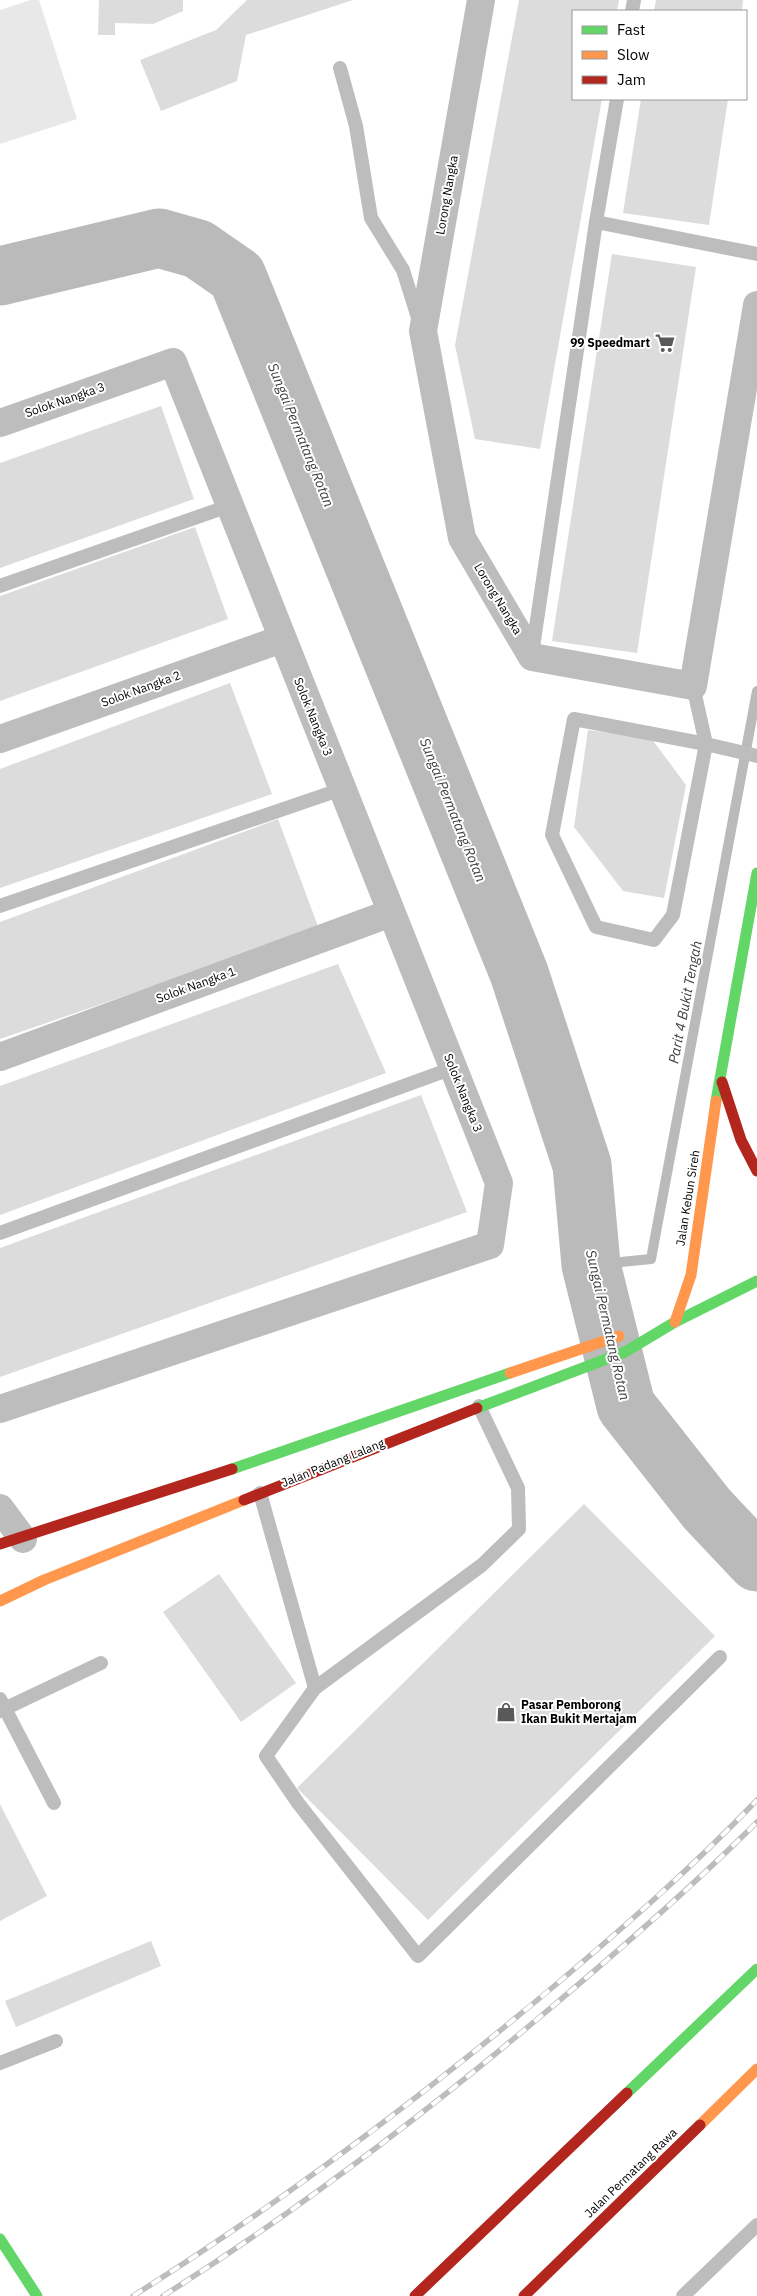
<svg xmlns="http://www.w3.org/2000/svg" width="757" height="2296" font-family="'IBM Plex Sans',sans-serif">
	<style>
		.green { fill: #e8e8e8 }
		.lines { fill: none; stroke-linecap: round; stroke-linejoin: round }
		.stream { stroke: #bababa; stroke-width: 10 }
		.river { stroke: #bababa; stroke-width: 59 }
		.building { fill: #dcdcdc }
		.lane { stroke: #bdbdbd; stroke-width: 14 }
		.street { stroke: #bdbdbd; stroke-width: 28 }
		.fast { stroke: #63d668; stroke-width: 11 }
		.slow { stroke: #ff974d; stroke-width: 11 }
		.jam { stroke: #b3261e; stroke-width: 11 }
		.rail-casing { stroke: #bdbdbd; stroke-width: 5.5 }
		.rail { stroke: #fff; stroke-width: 4; stroke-dasharray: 11; stroke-linecap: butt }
		.labels { text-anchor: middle; stroke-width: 4; stroke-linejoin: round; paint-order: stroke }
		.street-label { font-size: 12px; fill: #000; stroke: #fff }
		.poi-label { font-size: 12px; font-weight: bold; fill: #000; stroke: #fff; text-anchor: end }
		.water-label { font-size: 14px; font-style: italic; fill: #3e3e3e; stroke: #fff }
	</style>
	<rect width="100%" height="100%" fill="#fff"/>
	<!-- green -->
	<polygon class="green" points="31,0 39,0 77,119 0,144 0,10"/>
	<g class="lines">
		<!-- stream -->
		<polyline class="stream" points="591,1265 651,1259 757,691"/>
		<!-- river -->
		<polyline class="river" points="0,276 159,238 198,249 237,276 519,973 582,1165 591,1265 626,1406 707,1509 757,1562"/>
	</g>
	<!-- building -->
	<g class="building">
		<polygon points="99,0 183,0 183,11 153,24 115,23 115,35 98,35"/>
		<polygon points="247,0 353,0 246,35 237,81 161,111 140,60 216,30"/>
		<polygon points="519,0 619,0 617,11 573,11 573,99 602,99 540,449 475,439 455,345"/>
		<polygon points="656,0 743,0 742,11 654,11"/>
		<polygon points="641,99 728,99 709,225 623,213"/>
		<polygon points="612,254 696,267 637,653 552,641"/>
		<polygon points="161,406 194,499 0,568 0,463"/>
		<polygon points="195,527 228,619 0,701 0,596"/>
		<polygon points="230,683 272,794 0,888 0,769"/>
		<polygon points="588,730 651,738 686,785 664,898 623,891 574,827"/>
		<polygon points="278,819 319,929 0,1039 0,922"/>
		<polygon points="338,964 386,1073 0,1215 0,1086"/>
		<polygon points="421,1095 467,1212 0,1377 0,1248"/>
		<polygon points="584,1504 715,1636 428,1920 297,1788"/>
		<polygon points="219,1574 296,1683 241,1722 163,1612"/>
		<polygon points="0,1804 47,1896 0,1921"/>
		<polygon points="151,1941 161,1966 16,2027 5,2001"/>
	</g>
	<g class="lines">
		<!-- lane -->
		<g class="lane">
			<polyline points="632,11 634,0"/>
			<polyline points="340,68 356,126 371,218 403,270 419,321"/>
			<polyline points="596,222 757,254"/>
			<polyline points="0,586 229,506"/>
			<polyline points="532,654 596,222 617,99"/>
			<polyline points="693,686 706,744 673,915 654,940 596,927 552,835 574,719 706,744 757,756"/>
			<polyline points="0,906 342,789"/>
			<polyline points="0,1233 453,1068"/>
			<polyline points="260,1493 315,1688 482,1565 519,1529 518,1488 479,1406"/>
			<polyline points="315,1688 266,1756 298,1803 418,1956 720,1657"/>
			<polyline points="0,1699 54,1803"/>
			<polyline points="0,1711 101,1663"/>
			<polyline points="0,2063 56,2041"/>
			<polyline points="683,2296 757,2225"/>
		</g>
		<!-- street -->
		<g class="street">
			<polyline points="481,0 423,331 462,538 532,657 693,686 757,305"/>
			<polyline points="0,423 173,362 499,1183 490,1245 0,1409"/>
			<polyline points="0,739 282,639"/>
			<polyline points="0,1057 391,913"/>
			<polyline points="0,1508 23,1539"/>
		</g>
		<!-- fast -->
		<g class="fast">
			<polyline points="716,1101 757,873"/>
			<polyline points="477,1408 625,1352 675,1322 757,1281"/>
			<polyline points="232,1469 510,1373"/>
			<polyline points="627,2093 757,1969"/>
			<polyline points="0,2239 37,2296"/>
		</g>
		<!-- slow -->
		<g class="slow">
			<polyline points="675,1322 691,1275 716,1101"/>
			<polyline points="510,1373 619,1336"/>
			<polyline points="0,1601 44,1580 244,1500"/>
			<polyline points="700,2125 757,2069"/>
		</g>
		<!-- jam -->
		<g class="jam">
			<polyline points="722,1082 741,1140 757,1171"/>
			<polyline points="244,1500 477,1408"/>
			<polyline points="0,1544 232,1469"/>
			<polyline points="415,2296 627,2093"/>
			<polyline points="524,2296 700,2125"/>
		</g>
		<defs>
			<g id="rail">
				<path d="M 133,2296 C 281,2203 419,2099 553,1987 C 623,1928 693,1867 757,1800"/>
				<path d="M 163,2296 C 296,2212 421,2117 541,2016 C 615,1954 689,1890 757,1822"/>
			</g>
		</defs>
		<!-- rail casing -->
		<use href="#rail" class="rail-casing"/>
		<!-- rail -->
		<use href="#rail" class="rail"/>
	</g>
	<!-- icons -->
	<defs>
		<symbol id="supermarket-bare" viewBox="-9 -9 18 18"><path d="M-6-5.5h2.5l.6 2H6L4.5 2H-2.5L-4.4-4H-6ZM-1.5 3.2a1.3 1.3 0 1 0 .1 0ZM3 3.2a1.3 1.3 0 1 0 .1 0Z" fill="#595959" stroke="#fff" stroke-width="2.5" paint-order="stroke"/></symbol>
		<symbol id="shop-bare" viewBox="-9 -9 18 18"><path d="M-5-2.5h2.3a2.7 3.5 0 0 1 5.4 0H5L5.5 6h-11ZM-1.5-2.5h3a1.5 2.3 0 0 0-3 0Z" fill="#595959" stroke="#fff" stroke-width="2.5" paint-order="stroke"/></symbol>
	</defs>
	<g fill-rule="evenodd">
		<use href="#supermarket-bare" x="651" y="329" width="28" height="28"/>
		<use href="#shop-bare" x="492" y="1698" width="28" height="28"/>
	</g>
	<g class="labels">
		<!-- street labels -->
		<g class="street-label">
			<text transform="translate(447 195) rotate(-80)" y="4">Lorong Nangka</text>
			<text transform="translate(65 400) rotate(-19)" y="4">Solok Nangka 3</text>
			<text transform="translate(498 599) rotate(59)" y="4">Lorong Nangka</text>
			<text transform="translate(141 689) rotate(-20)" y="4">Solok Nangka 2</text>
			<text transform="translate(313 717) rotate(68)" y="4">Solok Nangka 3</text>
			<text transform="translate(196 985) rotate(-20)" y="4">Solok Nangka 1</text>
			<text transform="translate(463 1093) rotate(68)" y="4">Solok Nangka 3</text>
			<text transform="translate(688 1198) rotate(-81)" y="4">Jalan Kebun Sireh</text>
			<text transform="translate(333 1463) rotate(-22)" y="4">Jalan Padang Lalang</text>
			<text transform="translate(631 2173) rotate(-44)" y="4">Jalan Permatang Rawa</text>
		</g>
		<!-- poi labels -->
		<g class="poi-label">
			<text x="650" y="347">99 Speedmart</text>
			<text x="521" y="1709" text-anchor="start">Pasar Pemborong<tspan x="521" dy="14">Ikan Bukit Mertajam</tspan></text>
		</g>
		<!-- water labels -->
		<g class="water-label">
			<text transform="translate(301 435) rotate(68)" y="5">Sungai Permatang Rotan</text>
			<text transform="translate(453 810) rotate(68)" y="5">Sungai Permatang Rotan</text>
			<text transform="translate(685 1002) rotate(-79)" y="5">Parit 4 Bukit Tengah</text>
			<text transform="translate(608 1325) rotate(77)" y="5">Sungai Permatang Rotan</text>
		</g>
	</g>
	<!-- legend -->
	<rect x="572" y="10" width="175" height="90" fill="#ffffff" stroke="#999999"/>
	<rect x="582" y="26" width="25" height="8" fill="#63d668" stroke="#999999"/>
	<text x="617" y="35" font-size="15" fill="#000000">Fast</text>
	<rect x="582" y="51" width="25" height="8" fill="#ff974d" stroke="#999999"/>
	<text x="617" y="60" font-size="15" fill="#000000">Slow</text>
	<rect x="582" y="76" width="25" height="8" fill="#b3261e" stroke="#999999"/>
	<text x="617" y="85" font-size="15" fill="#000000">Jam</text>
</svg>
